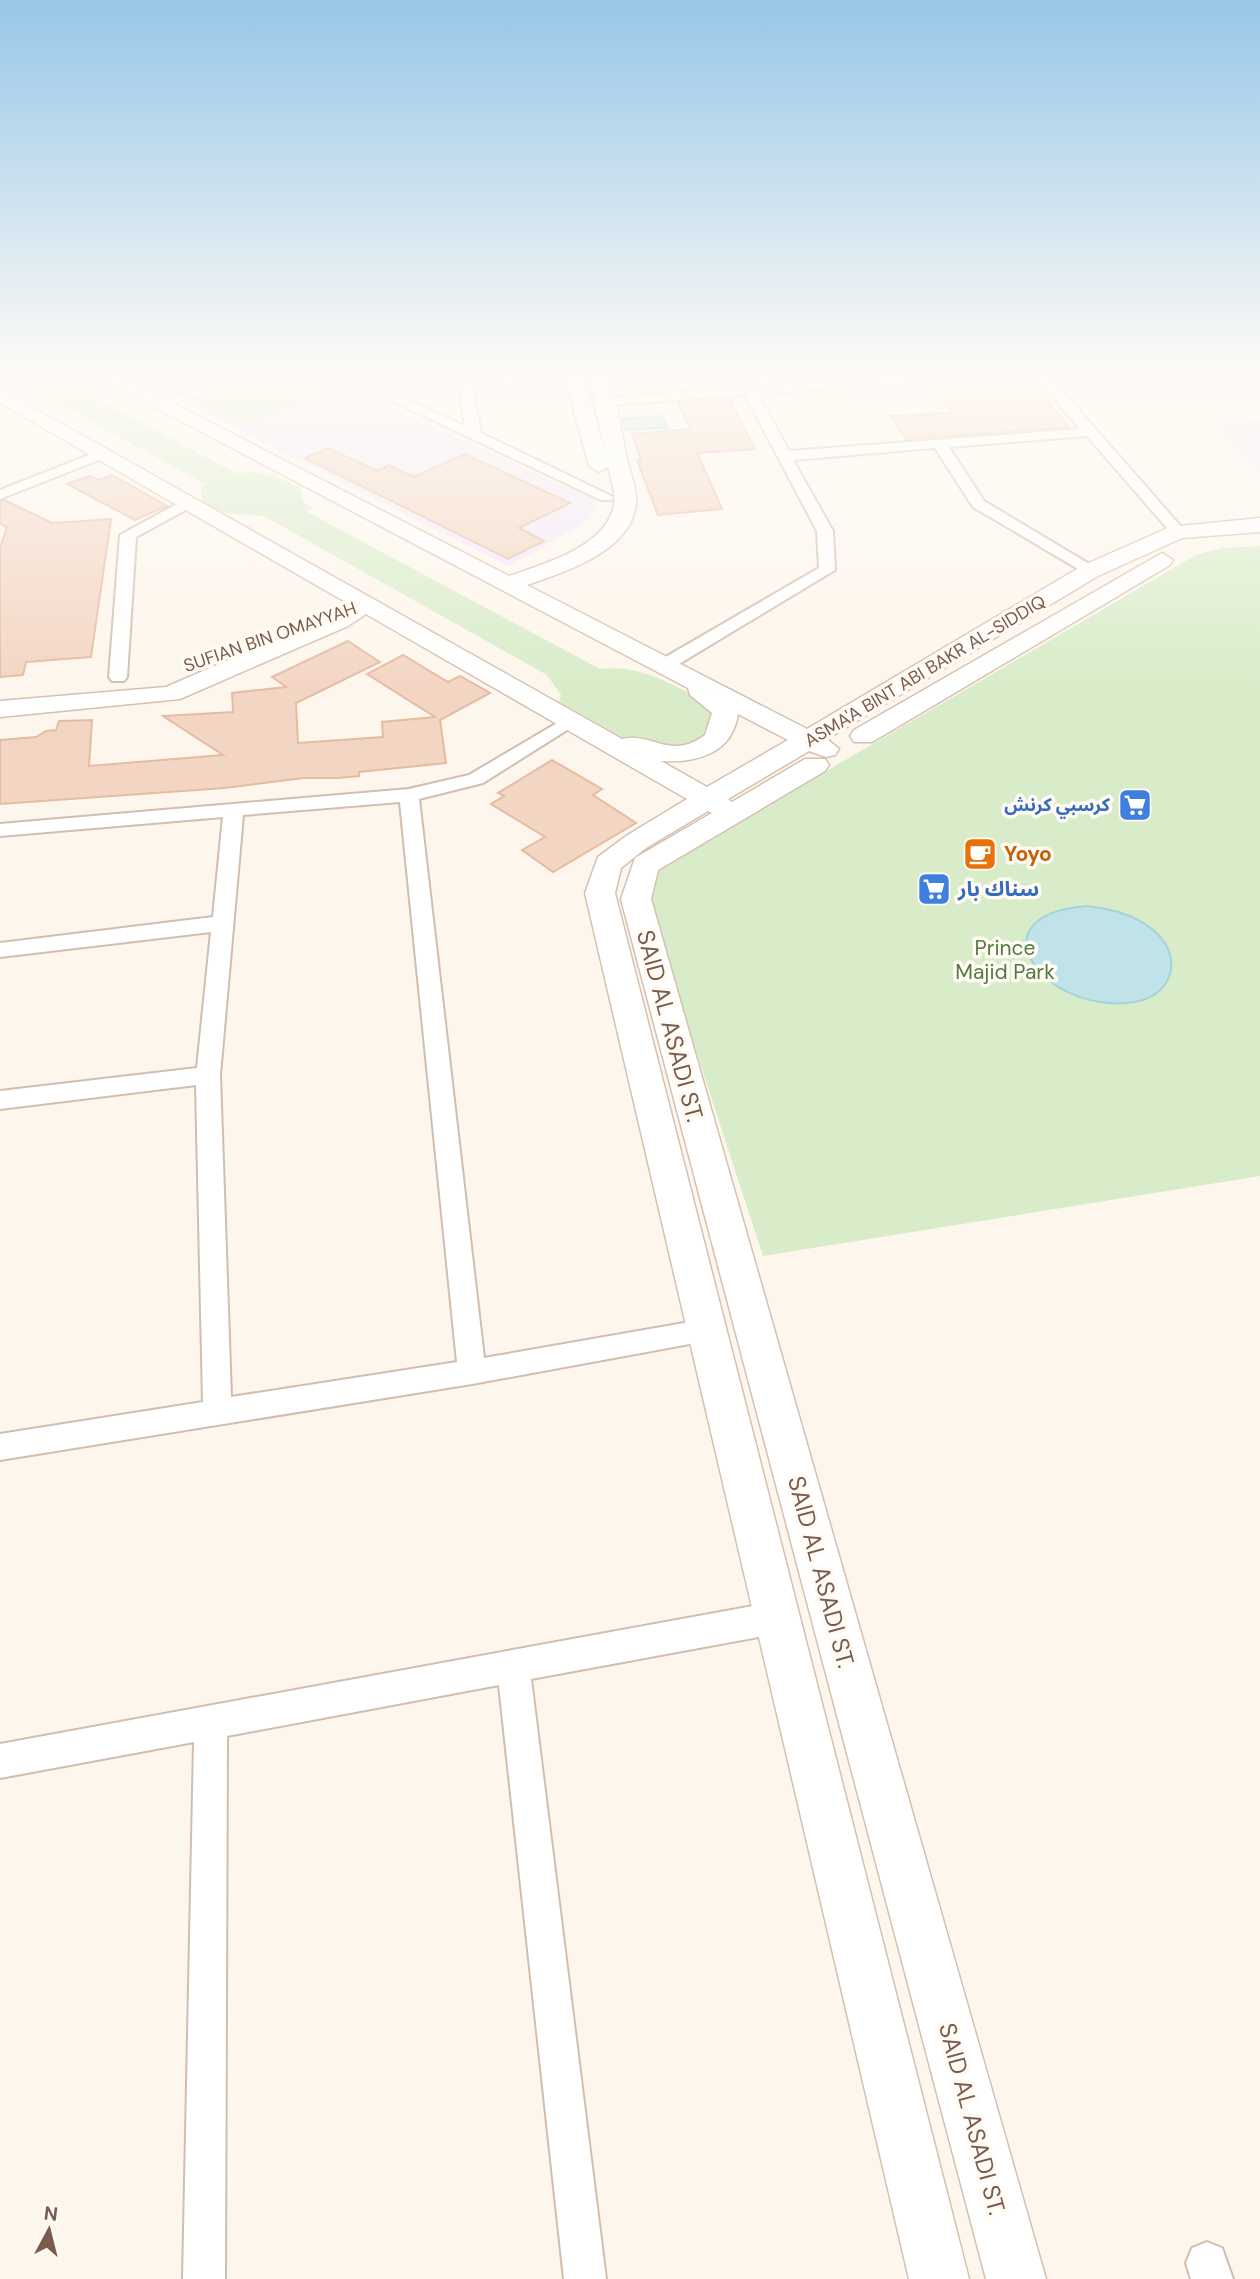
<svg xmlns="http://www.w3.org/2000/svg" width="1260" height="2279" font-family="'DM Sans','Noto Sans Arabic',sans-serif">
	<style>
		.education { fill: #f3e8fa }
		.green { fill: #d8ecc9 }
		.water { fill: #bfe3e8; stroke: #a5d3da; stroke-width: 2 }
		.building { fill: #f3d5c3; stroke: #e6bba3; stroke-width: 2 }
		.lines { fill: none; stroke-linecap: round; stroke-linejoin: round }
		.street-casing { stroke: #d1beb0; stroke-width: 4 }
		.secondary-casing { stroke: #d6c0b0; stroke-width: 3 }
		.street { fill: #fff; fill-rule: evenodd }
		.secondary { fill: #fff; fill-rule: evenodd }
		.labels { text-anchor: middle; stroke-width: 7; stroke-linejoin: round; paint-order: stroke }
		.far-street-label { font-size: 18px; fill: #7a5c4d; stroke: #fffaf3 }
		.far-shop-label { font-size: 18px; font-weight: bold; fill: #366cbe; stroke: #fffaf3; text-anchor: end }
		.food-label { font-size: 21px; font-weight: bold; fill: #c56008; stroke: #fffaf3; text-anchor: start }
		.shop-label { font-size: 21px; font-weight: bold; fill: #366cbe; stroke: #fffaf3; text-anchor: start }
		.park-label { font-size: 21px; fill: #537a41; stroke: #fffaf3 }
		.near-street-label { font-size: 24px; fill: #7a5c4d; stroke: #fffaf3 }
	</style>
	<rect width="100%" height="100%" fill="#fdf6ec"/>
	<!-- education -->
	<g class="education">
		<polygon points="272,371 309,371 598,501 585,523 508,566 186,403"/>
		<polygon points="1260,420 1260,472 1212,423"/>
	</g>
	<!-- green -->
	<g class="green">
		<path d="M 0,371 L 69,371 L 68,375 L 73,379 L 67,384 L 238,474 C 253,468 284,479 299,487 L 304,503 L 313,508 L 307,512 L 600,669 C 641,664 676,686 710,705 L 717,735 L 693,749 L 645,750 L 559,702 L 561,695 L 547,675 L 264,516 L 225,513 L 202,503 L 201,488 L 205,484 Z"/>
		<polygon points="276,371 302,371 340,389 241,427 192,402"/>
		<polygon points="1260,546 1260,1176 763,1256 646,898 659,869 1196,555 1223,548"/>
	</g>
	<!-- water -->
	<g class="water">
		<polygon points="662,416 667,428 626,430 622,419"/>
		<path d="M 1087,906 C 1111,909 1133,914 1152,929 C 1184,954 1175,996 1134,1002 C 1045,1016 969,915 1087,906 Z"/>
	</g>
	<!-- building -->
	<g class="building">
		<polygon points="631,371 714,371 722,387 640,391"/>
		<polygon points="1028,379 1069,427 906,439 890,416 952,413 932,385"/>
		<polygon points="729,399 755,449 697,453 722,509 658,515 637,460 641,460 632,434 690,429 678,403"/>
		<polygon points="328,448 377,471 389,465 414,477 465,454 570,503 519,528 544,541 508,559 305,458"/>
		<polygon points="112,475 167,506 135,520 67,484 90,476 98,480"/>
		<polygon points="4,500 52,523 111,519 91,657 26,662 23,675 0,677 0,548 7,527 0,524 0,501"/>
		<polygon points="348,641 380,662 296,703 298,743 383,737 382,722 435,717 367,674 403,655 448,682 460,676 490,693 440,720 446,763 359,772 359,776 338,778 303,778 225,788 0,804 0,740 36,737 46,731 56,730 59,721 92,720 89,766 223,755 163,716 233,712 232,693 286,687 272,677"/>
		<polygon points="552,760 602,789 593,795 636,823 553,872 522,850 545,837 491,804 504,796 498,793"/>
	</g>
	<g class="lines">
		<defs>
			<g id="street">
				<polygon points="241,371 261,371 165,408 153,405"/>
				<polygon points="329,371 347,371 465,426 456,371 469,371 481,433 613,497 611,500 601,500"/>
				<path d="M 967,371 L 1045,371 L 1183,529 L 1183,535 L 1173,535 L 1087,436 L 949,447 L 984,501 L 1096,568 L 1098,571 L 1090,576 L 973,507 L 935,448 L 793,460 L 833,531 L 835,570 L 669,670 L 657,670 L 654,666 L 657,662 L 819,568 L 817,531 L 745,395 L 608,405 L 601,401 L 603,398 ZM 1033,374 L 1080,429 L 789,451 L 758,394 Z"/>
				<polygon points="104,449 111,453 109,456 0,499 0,490"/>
				<polygon points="188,498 193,500 193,506 136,537 127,677 124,681 112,681 109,677 120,535"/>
				<path d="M 569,716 L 575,717 L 578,721 L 575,725 L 483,783 L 419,799 L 484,1358 L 707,1319 L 717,1323 L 721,1331 L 717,1339 L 472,1384 L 0,1460 L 0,1434 L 203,1402 L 196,1085 L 0,1109 L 0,1091 L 197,1068 L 211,932 L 0,957 L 0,943 L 213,917 L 223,817 L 0,836 L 0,824 L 409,789 L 469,775 ZM 400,802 L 457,1362 L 231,1397 L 220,1075 L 243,815 Z"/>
				<polygon points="780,1601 791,1606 796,1617 791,1628 780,1633 531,1679 606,2279 564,2279 499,1685 227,1736 225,2279 183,2279 194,1742 0,1778 0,1744"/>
				<polygon points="1207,2242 1222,2248 1233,2279 1191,2279 1186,2263 1192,2248"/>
			</g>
			<g id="secondary">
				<path d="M 86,371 L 110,371 L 509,576 C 544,564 606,547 614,505 C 616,493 611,479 608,467 L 599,472 L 589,466 L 563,371 L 582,371 L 605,452 L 588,371 L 607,371 C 616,399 621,426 626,455 C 629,470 637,486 636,502 C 633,551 565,572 527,585 L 807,729 L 1082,566 L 1170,527 L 1260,518 L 1260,532 L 1182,538 L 1098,576 L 827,739 L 839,749 L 835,755 L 826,757 L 809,751 L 728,799 L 732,802 L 805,759 L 825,759 L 829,765 L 825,771 L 658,870 L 651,899 L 1046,2279 L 986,2279 L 621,899 L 635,858 L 712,813 L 708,811 L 646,848 L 621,868 L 615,893 L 969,2279 L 909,2279 L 585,893 L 598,857 L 626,836 L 687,799 L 366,614 L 348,626 L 180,699 L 0,717 L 0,701 L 166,687 L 330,616 L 349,604 L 0,403 L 0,389 L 622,739 C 652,732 670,761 705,735 L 712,713 L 690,695 L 688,688 ZM 738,714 L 788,740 L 707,787 L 661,761 C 697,763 732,754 738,714 Z"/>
				<polygon points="1162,553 1173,560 1170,565 872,742 854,742 850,736 854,730"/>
			</g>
		</defs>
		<!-- street casing -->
		<use href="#street" class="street-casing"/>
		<!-- secondary casing -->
		<use href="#secondary" class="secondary-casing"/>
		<!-- street -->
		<use href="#street" class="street"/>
		<!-- secondary -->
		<use href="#secondary" class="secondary"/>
	</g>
	<!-- sky -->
	<linearGradient id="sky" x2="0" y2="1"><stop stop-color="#97c7e8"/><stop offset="0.54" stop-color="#fefbf6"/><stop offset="1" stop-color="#fefbf6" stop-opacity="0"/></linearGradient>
	<rect width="1260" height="691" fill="url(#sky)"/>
	<!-- icons -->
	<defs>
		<symbol id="supermarket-square" viewBox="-11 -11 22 22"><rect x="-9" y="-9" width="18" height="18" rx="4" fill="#3f7fe0" stroke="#fffaf3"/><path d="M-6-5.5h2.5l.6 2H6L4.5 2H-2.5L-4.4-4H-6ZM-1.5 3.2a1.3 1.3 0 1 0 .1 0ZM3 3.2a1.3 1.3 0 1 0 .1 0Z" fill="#fff"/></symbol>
		<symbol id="cafe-square" viewBox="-11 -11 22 22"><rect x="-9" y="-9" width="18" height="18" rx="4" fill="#e8710a" stroke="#fffaf3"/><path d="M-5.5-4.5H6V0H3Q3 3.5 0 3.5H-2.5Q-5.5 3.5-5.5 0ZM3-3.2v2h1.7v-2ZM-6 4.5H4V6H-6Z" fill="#fff"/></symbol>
	</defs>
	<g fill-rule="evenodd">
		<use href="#supermarket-square" x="1116" y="786" width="38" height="38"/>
		<use href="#cafe-square" x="961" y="835" width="38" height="38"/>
		<use href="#supermarket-square" x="915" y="870" width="38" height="38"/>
	</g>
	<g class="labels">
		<!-- far-street labels -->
		<g class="far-street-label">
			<text transform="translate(270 637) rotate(-19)" y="6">SUFIAN BIN OMAYYAH</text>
			<text transform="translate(925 671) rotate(-31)" y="6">ASMA'A BINT ABI BAKR AL-SIDDIQ</text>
		</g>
		<!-- far-shop labels -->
		<g class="far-shop-label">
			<text x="1110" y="811">كرسبي كرنش</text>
		</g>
		<!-- food labels -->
		<g class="food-label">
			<text x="1004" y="861">Yoyo</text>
		</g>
		<!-- shop labels -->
		<g class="shop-label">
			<text x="958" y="896">سناك بار</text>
		</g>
		<!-- park labels -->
		<g class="park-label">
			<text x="1005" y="955">Prince<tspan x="1005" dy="24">Majid Park</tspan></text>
		</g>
		<!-- near-street labels -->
		<g class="near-street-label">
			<text transform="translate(670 1026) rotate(75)" y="8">SAID AL ASADI ST.</text>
			<text transform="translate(821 1572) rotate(75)" y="8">SAID AL ASADI ST.</text>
			<text transform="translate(972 2119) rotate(75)" y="8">SAID AL ASADI ST.</text>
		</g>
	</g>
	<!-- north arrow -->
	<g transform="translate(49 2230) rotate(7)" stroke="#fffaf3" stroke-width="5" paint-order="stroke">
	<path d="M0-5L12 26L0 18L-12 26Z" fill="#7a5c4d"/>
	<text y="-10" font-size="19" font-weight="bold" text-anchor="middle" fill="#7a5c4d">N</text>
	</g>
</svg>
